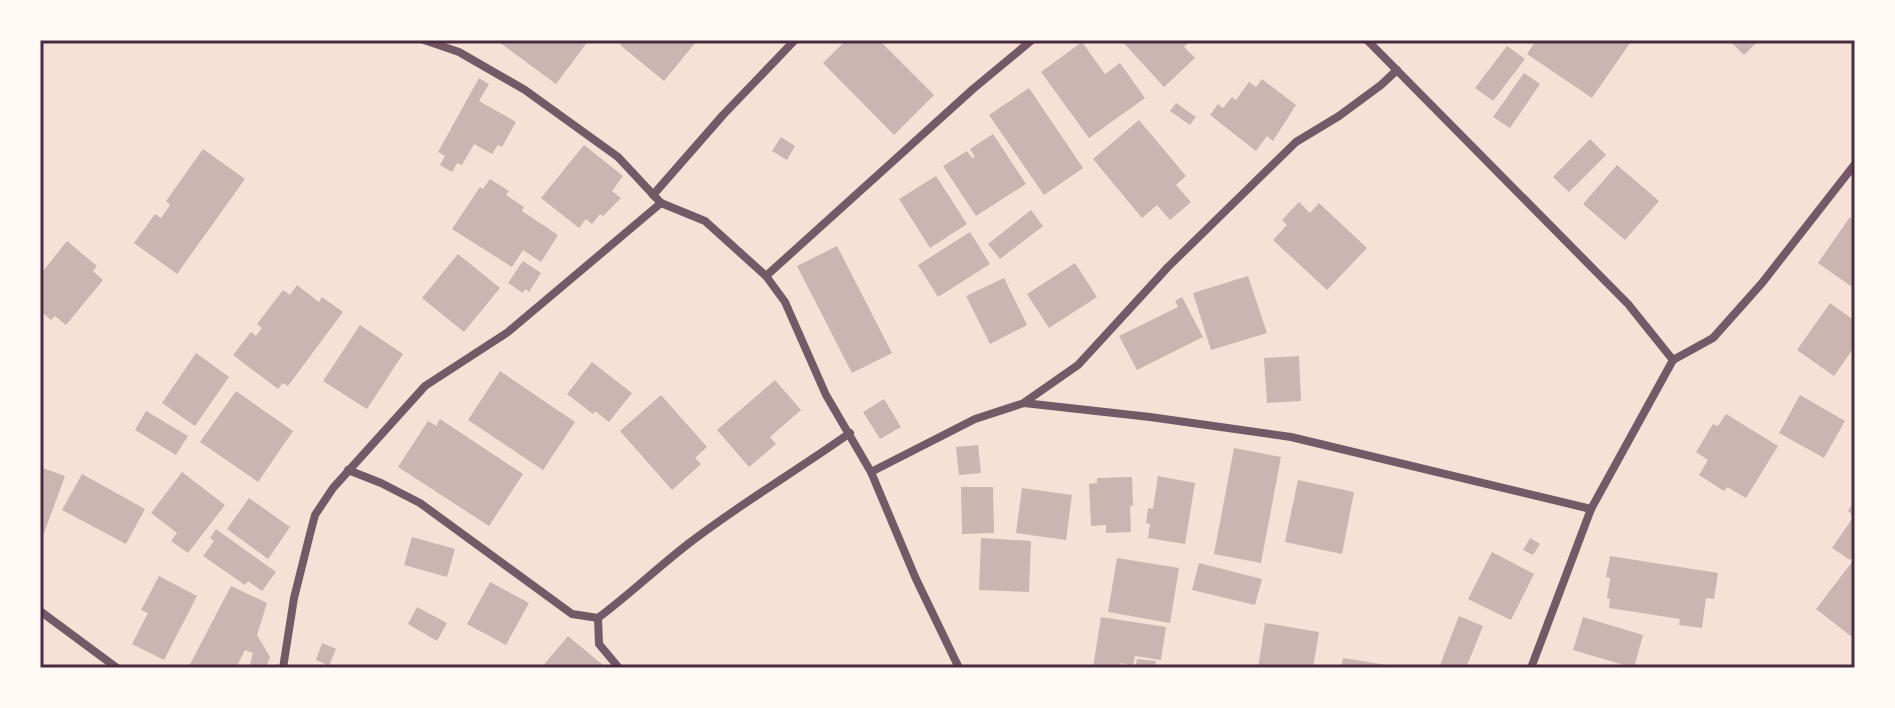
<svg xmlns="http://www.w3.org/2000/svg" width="1895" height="708" font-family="'Exo 2',sans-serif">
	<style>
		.building { fill: #ccb4b1 }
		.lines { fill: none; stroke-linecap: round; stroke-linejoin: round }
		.minor { stroke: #755966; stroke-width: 8 }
		.neatline { fill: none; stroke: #4a2c40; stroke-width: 3 }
	</style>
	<rect width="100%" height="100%" fill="#f7e1d7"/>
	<!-- building -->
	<g class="building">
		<polygon points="496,40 581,40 586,44 556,84"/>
		<polygon points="624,40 691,40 695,43 664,81 620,45"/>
		<polygon points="846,40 879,40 934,95 894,135 823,63"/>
		<polygon points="1121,40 1191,40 1184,47 1195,58 1164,87"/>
		<polygon points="1536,40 1632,40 1592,98 1527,54"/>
		<polygon points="1729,40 1759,40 1744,55"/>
		<polygon points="1082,42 1105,74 1120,63 1145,98 1089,138 1041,72"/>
		<polygon points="1507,46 1525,59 1493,101 1475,88"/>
		<polygon points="1524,73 1540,84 1510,128 1493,117"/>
		<polygon points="479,78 489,84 479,101 516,122 502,147 498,145 492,154 474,144 462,165 457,163 452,172 440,165 445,156 438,152"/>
		<polygon points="1262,79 1296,105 1273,141 1267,136 1256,151 1210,115 1218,104 1223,108 1232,97 1236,100 1249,82 1256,87"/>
		<polygon points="1029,88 1083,168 1044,195 989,115"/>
		<polygon points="1176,103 1196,117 1190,125 1170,111"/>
		<polygon points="1139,120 1186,176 1176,185 1191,202 1170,220 1157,205 1142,218 1093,159"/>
		<polygon points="993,134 1026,184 976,216 943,166 967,151 972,158 975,157 970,149"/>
		<polygon points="781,137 795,146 787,160 772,151"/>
		<polygon points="1590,139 1606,155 1569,192 1553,177"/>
		<polygon points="584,145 623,176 612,191 621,198 603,216 600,214 592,224 586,219 579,228 541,198"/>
		<polygon points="203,149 245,179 177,274 134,243 155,214 161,218 170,205 166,201"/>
		<polygon points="1617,165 1659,201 1625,240 1583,204"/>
		<polygon points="936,176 967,224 930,248 899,199"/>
		<polygon points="490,179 509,191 506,195 524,207 522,211 558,235 541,262 523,250 512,267 452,229 480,187 483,189"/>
		<polygon points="1299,202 1310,213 1319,203 1367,248 1327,290 1273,240 1287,225 1282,220"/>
		<polygon points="1031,210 1043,226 1000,259 988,244"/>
		<polygon points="1850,217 1855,221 1855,289 1818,263"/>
		<polygon points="970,232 990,264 938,297 918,265"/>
		<polygon points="67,241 97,266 93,271 103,280 66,325 55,316 51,320 40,311 40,275"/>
		<polygon points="837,246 892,353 852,373 797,266"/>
		<polygon points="458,254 500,288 464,332 422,298"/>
		<polygon points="523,261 541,273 529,292 525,289 523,293 508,283"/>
		<polygon points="1075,263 1097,297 1049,328 1027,294"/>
		<polygon points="1248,276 1267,333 1211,350 1193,293"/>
		<polygon points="1004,278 1027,325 990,344 966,296"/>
		<polygon points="297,285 319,302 322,297 343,312 288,386 283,383 278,389 233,355 251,332 256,336 262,328 257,324 283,290 290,295"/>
		<polygon points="1182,297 1203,337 1137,370 1119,336 1178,307 1175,301"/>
		<polygon points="1830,303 1855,321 1855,346 1834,376 1797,350"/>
		<polygon points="360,325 403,354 367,409 323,381"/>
		<polygon points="196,353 229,377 195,426 162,403"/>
		<polygon points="1299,356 1301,401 1267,403 1264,358"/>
		<polygon points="592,362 632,393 609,422 595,411 593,414 567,394"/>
		<polygon points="500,371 575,422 543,470 468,420"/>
		<polygon points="775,380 801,410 770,437 776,444 749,467 717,430"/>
		<polygon points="236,391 293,431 258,482 200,442"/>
		<polygon points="661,395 707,447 695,458 701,464 672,490 620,431"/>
		<polygon points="1800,395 1845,421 1824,458 1779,433"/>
		<polygon points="884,399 901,427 880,439 863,412"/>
		<polygon points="146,411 188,436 176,455 135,430"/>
		<polygon points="1726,414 1778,446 1746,498 1727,487 1724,491 1699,475 1708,460 1696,452 1713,424 1718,426"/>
		<polygon points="440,419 523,474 489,526 398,467 428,421 436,426"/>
		<polygon points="978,445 981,473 959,475 956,447"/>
		<polygon points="1234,448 1281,457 1261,563 1214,554"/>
		<polygon points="40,467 65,476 40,544"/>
		<polygon points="182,472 225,505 188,553 171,541 177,533 151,513"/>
		<polygon points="82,474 145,509 126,544 62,510"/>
		<polygon points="1158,476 1195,483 1185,544 1148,538 1150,524 1146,523 1148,508 1153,509"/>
		<polygon points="1132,477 1133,506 1130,506 1131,532 1106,533 1106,525 1091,526 1089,484 1097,483 1097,478"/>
		<polygon points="1298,480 1354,492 1342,554 1285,542"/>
		<polygon points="961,487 993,487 994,533 962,534"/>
		<polygon points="1022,488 1072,495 1066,540 1016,533"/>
		<polygon points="249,498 290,527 268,559 227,529"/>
		<polygon points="1855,500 1855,552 1850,560 1832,548 1854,516 1848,511"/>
		<polygon points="216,529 276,572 262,591 248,581 245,585 203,556 214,541 210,538"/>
		<polygon points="412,537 455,549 447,577 404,565"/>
		<polygon points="981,538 1031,541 1029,592 979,590"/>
		<polygon points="1530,538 1540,544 1533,555 1523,550"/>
		<polygon points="1492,552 1534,574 1511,620 1468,599"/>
		<polygon points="1610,556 1718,573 1714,599 1706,598 1702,628 1679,625 1680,619 1609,608 1610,599 1607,598 1610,578 1606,577"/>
		<polygon points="1117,558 1179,568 1170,623 1108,612"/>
		<polygon points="1852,562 1855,564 1855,632 1852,637 1816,609"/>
		<polygon points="1199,563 1262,579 1255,605 1192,590"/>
		<polygon points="159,576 197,596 164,660 132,644 148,613 141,610"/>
		<polygon points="490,582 529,603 506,645 467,624"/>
		<polygon points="231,586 267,603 257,635 270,657 266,668 249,668 253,653 245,650 236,668 188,668"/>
		<polygon points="417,607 447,623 437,641 408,624"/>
		<polygon points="1459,616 1483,626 1466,668 1447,668 1440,665"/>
		<polygon points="1101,617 1166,627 1161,660 1135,656 1133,666 1121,663 1120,668 1093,668"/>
		<polygon points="1583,617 1643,635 1634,668 1573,650"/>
		<polygon points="1265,623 1319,632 1313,668 1258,668"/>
		<polygon points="568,636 604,666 603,668 541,668"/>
		<polygon points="322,643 336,649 329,666 316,660"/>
		<polygon points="1343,658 1393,666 1393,668 1341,668"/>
		<polygon points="1137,659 1156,661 1155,668 1135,668"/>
	</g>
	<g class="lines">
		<!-- minor -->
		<g class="minor">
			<polyline points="1367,40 1628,304 1673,360 1591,509 1531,668"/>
			<polyline points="653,195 723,115 795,40"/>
			<polyline points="661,203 705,221 766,276 785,302 826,395 871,472"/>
			<polyline points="766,276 973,89 1032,40"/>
			<polyline points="1673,360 1713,338 1762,283 1855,164"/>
			<polyline points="1025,402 1078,365 1168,267 1296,142 1339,116 1381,85 1397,70"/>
			<polyline points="348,470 381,483 420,503 572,614 598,618"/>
			<polyline points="40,611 117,668"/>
			<polyline points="283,668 294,598 310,534 315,515 333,488 425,386 508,332 661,203 618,157 525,90 459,52 424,40"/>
			<path d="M 619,668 L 599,644 L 598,618 C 630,594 657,568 688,544 C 740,504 796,471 850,433"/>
			<polyline points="959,668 916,579 871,472 975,419 1024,403 1150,417 1291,437 1591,509"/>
		</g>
	</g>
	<!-- border -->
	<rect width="1895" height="708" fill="none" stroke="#fffaf5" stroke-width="84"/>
	<rect x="42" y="42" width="1811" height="624" class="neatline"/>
</svg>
